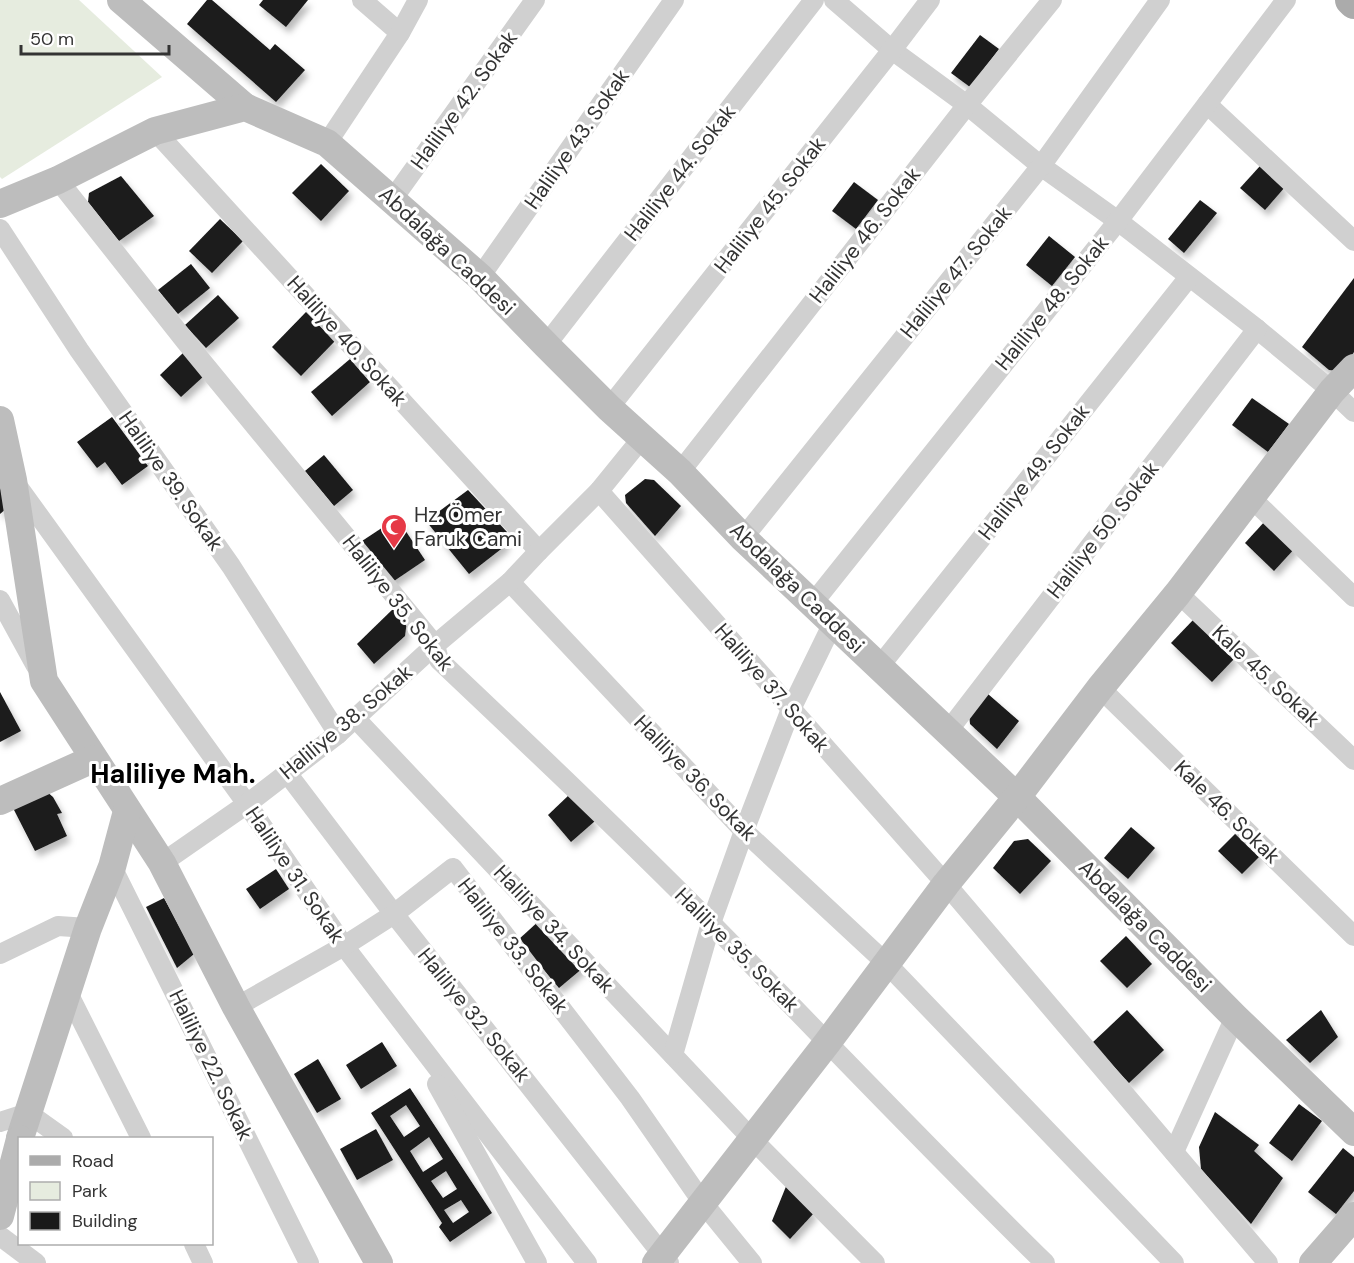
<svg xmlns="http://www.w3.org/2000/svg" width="1354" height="1263" font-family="'DM Sans',sans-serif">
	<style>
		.green { fill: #e6ecdf }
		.building { fill: #1a1a1a; fill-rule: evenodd; filter: url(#shadow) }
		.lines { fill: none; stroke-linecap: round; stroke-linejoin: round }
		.street { stroke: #d0d0d0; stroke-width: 20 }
		.secondary { stroke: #bdbdbd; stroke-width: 28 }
		.primary { stroke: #ababab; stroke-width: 32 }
		.labels { text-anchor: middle; stroke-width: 6; stroke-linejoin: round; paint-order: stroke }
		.street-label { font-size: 21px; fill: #333; stroke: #fff }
		.poi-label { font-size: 21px; fill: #333; stroke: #fff; text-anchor: start }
		.district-label { font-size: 27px; font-weight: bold; fill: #000; stroke: #fff }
	</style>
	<defs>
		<filter id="shadow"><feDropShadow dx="3.5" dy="6" stdDeviation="3" flood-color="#0004"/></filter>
	</defs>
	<rect width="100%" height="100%" fill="#fff"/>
	<!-- green -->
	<polygon class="green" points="0,0 79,0 162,77 2,179 0,177"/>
	<!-- building -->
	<g class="building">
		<polygon points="207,0 212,0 270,50 275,44 305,70 276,102 187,24"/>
		<polygon points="263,0 308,0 286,27 259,5"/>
		<polygon points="980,35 999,49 970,87 951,73"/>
		<polygon points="321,164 349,191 321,221 292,193"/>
		<polygon points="1260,166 1285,187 1265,210 1240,188"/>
		<polygon points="121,176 154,216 119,241 88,202 89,193"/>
		<polygon points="854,182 878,200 856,229 832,211"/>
		<polygon points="1200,200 1217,213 1184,253 1168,239"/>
		<polygon points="220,219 243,241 212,273 189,251"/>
		<polygon points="1049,236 1075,257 1052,286 1026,265"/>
		<polygon points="191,264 210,288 178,314 158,290"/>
		<polygon points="1354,278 1354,352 1341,371 1329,370 1302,347"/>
		<polygon points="218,295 239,318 206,348 185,325"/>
		<polygon points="306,312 335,341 301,376 272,347"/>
		<polygon points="184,352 205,375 181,397 160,375"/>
		<polygon points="350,359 370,382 332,416 311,392"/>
		<polygon points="1252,398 1289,424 1268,452 1232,425"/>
		<polygon points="112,417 148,466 122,485 105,462 97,468 77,442"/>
		<polygon points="324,455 353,490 334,506 305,471"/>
		<polygon points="645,479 654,480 681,506 655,536 626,503 625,495"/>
		<polygon points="0,487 7,508 0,514"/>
		<polygon points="468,490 507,532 505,546 469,574 426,521"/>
		<polygon points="397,518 425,560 391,583 362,541"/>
		<polygon points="1266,520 1296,547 1274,571 1245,543"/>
		<polygon points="395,607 407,620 405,636 374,664 357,644"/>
		<polygon points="1194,619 1235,658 1212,682 1171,643"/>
		<polygon points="0,692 21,731 0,742"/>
		<polygon points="988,694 1019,721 997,749 970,724 969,713"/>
		<polygon points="46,791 53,797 62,813 57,814 67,836 35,851 13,808"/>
		<polygon points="570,794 595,821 571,842 548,815"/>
		<polygon points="1131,827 1155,848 1128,879 1104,858"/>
		<polygon points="1237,832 1261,855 1242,874 1218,851"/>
		<polygon points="1028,839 1051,861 1020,894 993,868 1014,841"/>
		<polygon points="276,869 289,889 260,909 246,889"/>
		<polygon points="164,898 194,954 177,968 146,907"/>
		<polygon points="540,920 584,967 559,988 518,940"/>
		<polygon points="1126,936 1152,964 1127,988 1100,961"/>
		<polygon points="1127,1010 1164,1050 1129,1083 1092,1043"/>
		<polygon points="1321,1010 1338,1037 1310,1063 1286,1040"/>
		<polygon points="382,1042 397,1066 361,1089 346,1065"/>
		<polygon points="318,1059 341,1099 317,1113 294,1074"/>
		<path d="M 410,1088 L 492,1213 L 450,1242 L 439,1227 L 442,1223 L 371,1113 ZM 406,1105 L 420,1126 L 404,1137 L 390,1116 ZM 429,1137 L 443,1159 L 423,1172 L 410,1151 ZM 446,1171 L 457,1189 L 443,1198 L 431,1181 ZM 461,1200 L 469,1212 L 453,1223 L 444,1210 Z"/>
		<polygon points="1299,1104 1322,1121 1292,1161 1269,1143"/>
		<polygon points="1215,1112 1259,1145 1254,1151 1283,1178 1251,1224 1201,1169 1199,1147"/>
		<polygon points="376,1129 393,1160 357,1180 340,1149"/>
		<polygon points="1343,1148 1354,1157 1354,1191 1336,1214 1308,1192"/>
		<polygon points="787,1184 814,1213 790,1239 772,1221"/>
	</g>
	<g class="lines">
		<!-- street -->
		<g class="street">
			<polyline points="362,0 400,33"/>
			<polyline points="834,0 892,50 967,105 1041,166 1118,221 1257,329 1332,391 1354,412"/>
			<polyline points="1207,104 1354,241"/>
			<polyline points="155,131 539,551"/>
			<polyline points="327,143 400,33 418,0"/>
			<path d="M 58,180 L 186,342 L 435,645 L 439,660 C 531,747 623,834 712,924 C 823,1037 932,1152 1045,1263"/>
			<polyline points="392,200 535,0"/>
			<polyline points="0,229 79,350 231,566 338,734"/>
			<polyline points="480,277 674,0"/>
			<polyline points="546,345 814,0"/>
			<polyline points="609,408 892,50 930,0"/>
			<polyline points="680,472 967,105 1052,0"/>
			<polyline points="16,484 247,804 344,946 587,1263"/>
			<polyline points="599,491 946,884 1268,1263"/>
			<polyline points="1250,497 1354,597"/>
			<polyline points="743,538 1041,166 1160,0"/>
			<polyline points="510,582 744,831 887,964 1174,1263"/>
			<polyline points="1178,593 1354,760"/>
			<polyline points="0,600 36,666"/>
			<polyline points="813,603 1118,221 1286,0"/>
			<polyline points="879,667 1189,277"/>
			<polyline points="1100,688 1354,936"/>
			<polyline points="356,719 752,1139 875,1263"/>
			<polyline points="948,731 1257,329"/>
			<polyline points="287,773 394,914 669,1263"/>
			<polyline points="162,863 247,804 338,734 435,645 510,582 539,551 599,491 642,438"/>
			<polyline points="112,867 309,1263"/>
			<polyline points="0,954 58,926 88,928"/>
			<polyline points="67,991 141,1138"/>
			<polyline points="236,1007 344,946 394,914 453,868 630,1098 703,1203 752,1263"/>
			<polyline points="673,1055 711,923 744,831 791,709 833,623"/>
			<polyline points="437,1084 537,1263"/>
			<polyline points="0,1122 28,1113 63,1138"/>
			<polyline points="1174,1152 1235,1017"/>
			<polyline points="0,1236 36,1263"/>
			<polyline points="194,1244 203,1263"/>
		</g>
		<!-- secondary -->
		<g class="secondary">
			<polyline points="121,0 245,107"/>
			<polyline points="0,204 58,180 155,131 245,107 327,143 480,277 546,345 609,408 680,472 743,538 1017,797 1235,1017 1354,1132"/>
			<polyline points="0,420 13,480 44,681 162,863 236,1007 379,1263"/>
			<polyline points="0,801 93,759"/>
			<polyline points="20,1138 88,928 112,867 127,811"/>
			<polyline points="0,1216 20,1139"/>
			<polyline points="656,1263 827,1043 946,884 1017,797 1100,688 1178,593 1332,391 1354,368"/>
			<polyline points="1313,1263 1354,1216"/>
		</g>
		<!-- primary -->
		<polyline class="primary" points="1351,0 1354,3"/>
	</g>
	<!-- icons -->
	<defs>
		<symbol id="mosque-pin" viewBox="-11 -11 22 30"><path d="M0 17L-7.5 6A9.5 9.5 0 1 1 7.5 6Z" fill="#e63946" stroke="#fff"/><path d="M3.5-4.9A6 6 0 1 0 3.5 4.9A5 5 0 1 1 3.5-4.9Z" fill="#fff"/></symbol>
	</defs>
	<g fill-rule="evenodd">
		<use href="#mosque-pin" x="379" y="512" width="30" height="40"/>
	</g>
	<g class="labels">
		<!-- street labels -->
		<g class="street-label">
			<text transform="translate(464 100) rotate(-54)" y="7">Haliliye 42. Sokak</text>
			<text transform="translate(577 139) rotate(-55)" y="7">Haliliye 43. Sokak</text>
			<text transform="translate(680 173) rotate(-52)" y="7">Haliliye 44. Sokak</text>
			<text transform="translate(770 205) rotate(-52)" y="7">Haliliye 45. Sokak</text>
			<text transform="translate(865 235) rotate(-52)" y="7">Haliliye 46. Sokak</text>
			<text transform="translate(447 251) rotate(43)" y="7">Abdalağa Caddesi</text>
			<text transform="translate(956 272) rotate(-51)" y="7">Haliliye 47. Sokak</text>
			<text transform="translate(1052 303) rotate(-51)" y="7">Haliliye 48. Sokak</text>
			<text transform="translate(347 341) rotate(48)" y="7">Haliliye 40. Sokak</text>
			<text transform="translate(1034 472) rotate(-52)" y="7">Haliliye 49. Sokak</text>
			<text transform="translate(171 481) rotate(55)" y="7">Haliliye 39. Sokak</text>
			<text transform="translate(1103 530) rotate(-52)" y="7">Haliliye 50. Sokak</text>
			<text transform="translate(797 588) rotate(44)" y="7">Abdalağa Caddesi</text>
			<text transform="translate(398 603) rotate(52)" y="7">Haliliye 35. Sokak</text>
			<text transform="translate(1266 676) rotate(43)" y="7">Kale 45. Sokak</text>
			<text transform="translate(772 688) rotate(49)" y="7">Haliliye 37. Sokak</text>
			<text transform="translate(346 722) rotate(-40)" y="7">Haliliye 38. Sokak</text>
			<text transform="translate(695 778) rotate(46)" y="7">Haliliye 36. Sokak</text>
			<text transform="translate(1227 812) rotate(44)" y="7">Kale 46. Sokak</text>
			<text transform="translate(295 875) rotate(56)" y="7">Haliliye 31. Sokak</text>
			<text transform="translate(1145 926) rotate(45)" y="7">Abdalağa Caddesi</text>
			<text transform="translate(554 929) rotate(47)" y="7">Haliliye 34. Sokak</text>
			<text transform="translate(513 946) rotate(52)" y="7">Haliliye 33. Sokak</text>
			<text transform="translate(737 950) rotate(45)" y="7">Haliliye 35. Sokak</text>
			<text transform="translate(474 1015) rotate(51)" y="7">Haliliye 32. Sokak</text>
			<text transform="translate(211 1065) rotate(64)" y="7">Haliliye 22. Sokak</text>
		</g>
		<!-- poi labels -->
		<g class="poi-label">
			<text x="414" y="522">Hz. Ömer<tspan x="414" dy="24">Faruk Cami</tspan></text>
		</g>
		<!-- district labels -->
		<g class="district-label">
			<text x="173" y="783">Haliliye Mah.</text>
		</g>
	</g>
	<!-- legend -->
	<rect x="18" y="1137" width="195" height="108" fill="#ffffff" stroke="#adadad" stroke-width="1.5"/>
	<rect x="30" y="1156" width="30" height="9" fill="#ababab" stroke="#adadad" stroke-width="1.5"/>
	<text x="72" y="1167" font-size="18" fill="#333333">Road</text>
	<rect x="30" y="1182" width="30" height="18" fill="#e6ecdf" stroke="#adadad" stroke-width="1.5"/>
	<text x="72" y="1197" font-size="18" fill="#333333">Park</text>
	<rect x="30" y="1212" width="30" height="18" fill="#1a1a1a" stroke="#adadad" stroke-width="1.5"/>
	<text x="72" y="1227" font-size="18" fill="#333333">Building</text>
	<!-- scale -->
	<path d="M21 45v9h148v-9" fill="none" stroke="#333333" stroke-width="3"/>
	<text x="30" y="45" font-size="18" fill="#333333" stroke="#ffffff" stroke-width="4.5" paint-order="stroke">50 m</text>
</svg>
